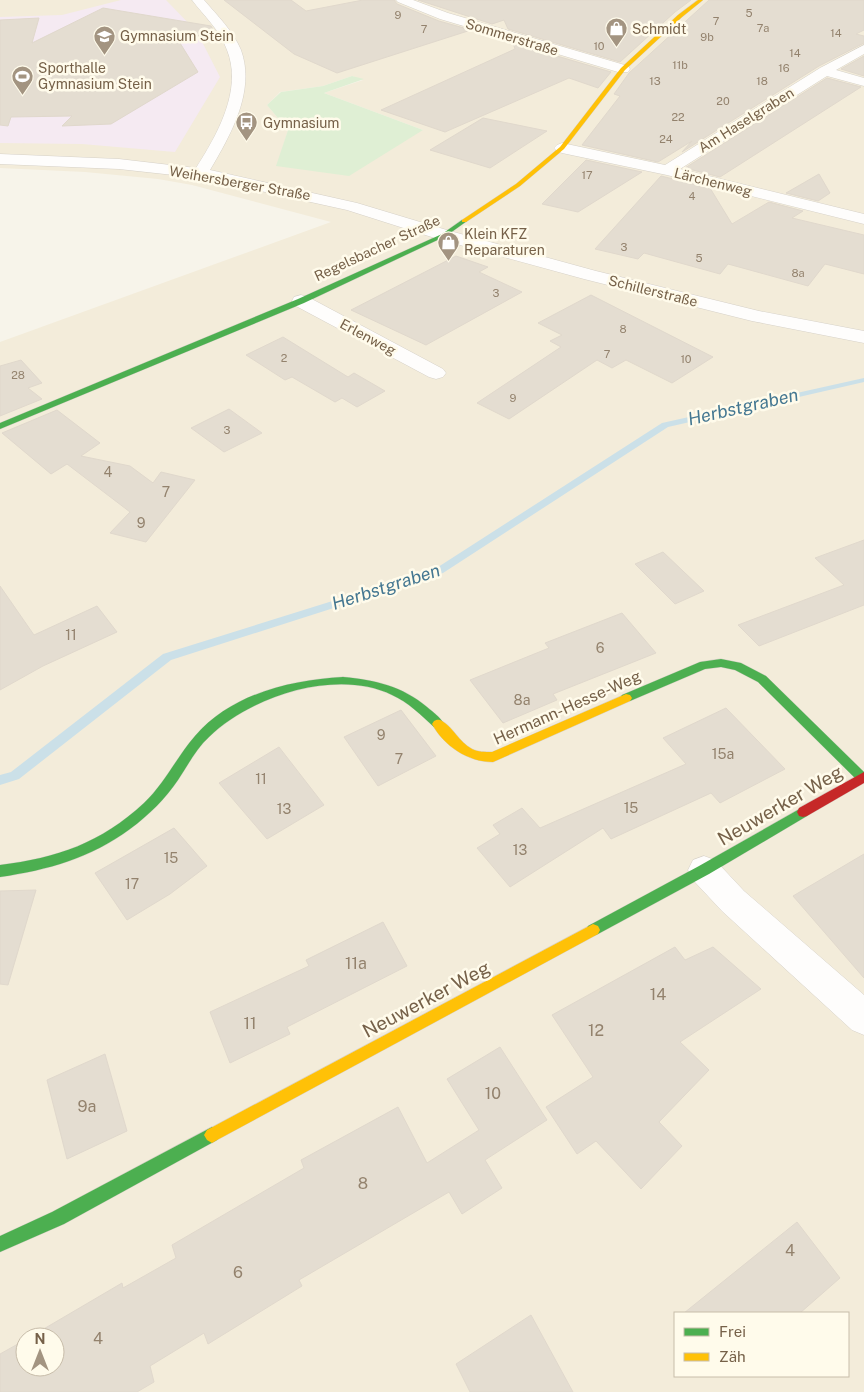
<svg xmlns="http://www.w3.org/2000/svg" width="864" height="1392" font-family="'Public Sans',sans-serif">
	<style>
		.residential { fill: #f3ecda; fill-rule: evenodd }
		.education { fill: #f5eaf2 }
		.green { fill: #dfefd4 }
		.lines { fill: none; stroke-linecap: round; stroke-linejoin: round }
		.stream { fill: #cbe0e8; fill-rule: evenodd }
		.building { fill: #e4ddd1; stroke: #e0d8cc }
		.street-casing { stroke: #d6d1c8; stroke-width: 1 }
		.fast-casing { stroke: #d7d1c8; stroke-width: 1 }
		.slow-casing { stroke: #d7d1c8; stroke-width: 1 }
		.jam-casing { stroke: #d7d1c8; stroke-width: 1 }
		.street { fill: #fefdfc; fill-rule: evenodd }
		.fast { fill: #4caf50; fill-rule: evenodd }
		.slow { fill: #ffc107; fill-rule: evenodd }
		.jam { fill: #c62828; fill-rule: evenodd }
		.labels { text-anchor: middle; stroke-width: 5; stroke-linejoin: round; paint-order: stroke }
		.far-number-label { font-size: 11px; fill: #93826d }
		.far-poi-label { font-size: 14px; fill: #766149; stroke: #fffbeb; text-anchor: start }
		.far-street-label { font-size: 14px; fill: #766149; stroke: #fffbeb }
		.number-label { font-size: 14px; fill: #93826d }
		.street-label { font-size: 16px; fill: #766149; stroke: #fffbeb }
		.near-number-label { font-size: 16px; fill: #93826d }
		.water-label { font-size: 18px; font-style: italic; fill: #447791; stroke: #fffbeb }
		.near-street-label { font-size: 19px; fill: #766149; stroke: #fffbeb }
	</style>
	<rect width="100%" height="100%" fill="#f7f4ea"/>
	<!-- residential -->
	<path class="residential" d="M 0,0 L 864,0 L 864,1392 L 0,1392 L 0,342 L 331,222 L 192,185 L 158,179 L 85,172 L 0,168 ZM 352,76 L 363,80 L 324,93 L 423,130 L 277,166 L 288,130 L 267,105 L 280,92 L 323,86 ZM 675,1313 L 848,1313 L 848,1376 L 675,1376 ZM 25,1337 L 55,1337 L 55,1367 L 25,1367 Z"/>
	<!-- education -->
	<polygon class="education" points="121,0 166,0 197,32 220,77 175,152 82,144 0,143 0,17 62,15"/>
	<!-- green -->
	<polygon class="green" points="352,76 364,79 324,93 423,130 349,176 276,166 288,130 267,105 281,92 323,86"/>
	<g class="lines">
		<!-- stream -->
		<polygon class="stream" points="864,378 864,382 668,427 443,573 171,660 19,779 0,785 0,775 11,772 163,654 435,569 662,423"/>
	</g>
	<!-- building -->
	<g class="building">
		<polygon points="224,0 291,0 306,11 363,0 394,0 397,4 439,21 471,30 337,73 294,54"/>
		<polygon points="418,0 691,0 675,12 620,62 508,29 504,20 492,24"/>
		<polygon points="709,0 864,0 864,30 856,34 864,36 864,43 819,66 682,152 692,141 658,162 582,145 620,96 614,94 629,73"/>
		<polygon points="103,8 211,26 214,31 180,43 198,72 111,124 62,126 72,116 11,117 8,126 0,125 0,20 39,18 32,43"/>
		<polygon points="513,43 611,72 598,88 569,78 445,132 381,110 515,49"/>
		<polygon points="864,56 864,76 841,69"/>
		<polygon points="827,78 861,87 720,177 685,168"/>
		<polygon points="483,118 547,131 490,168 430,150"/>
		<polygon points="586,160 642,172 578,212 542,204"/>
		<polygon points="819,174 830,193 818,201 786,193"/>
		<polygon points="661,176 710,188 732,224 769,202 803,211 792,218 864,235 864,274 825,264 808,286 728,264 720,274 644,253 638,259 595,249"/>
		<polygon points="456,256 488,267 479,272 522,292 426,345 351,310"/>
		<polygon points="591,295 713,357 672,383 626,360 612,368 597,360 509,419 477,403 561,347 550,341 562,335 538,323"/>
		<polygon points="283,337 348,377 354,373 385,391 357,407 342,398 335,402 292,377 285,380 246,355"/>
		<polygon points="21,360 42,383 28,388 42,399 0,416 0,366"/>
		<polygon points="229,409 262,433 224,452 191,428"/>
		<polygon points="57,410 100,443 81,456 130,466 153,483 161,472 195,480 146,542 110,533 130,512 67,464 51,474 2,433"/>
		<polygon points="864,540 864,605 759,646 738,625 844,585 815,558"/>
		<polygon points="663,552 704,591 675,604 635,564"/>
		<polygon points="0,586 34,635 97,606 117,632 43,666 0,690"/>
		<polygon points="622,613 656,653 553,694 557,700 503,723 470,680 549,648 545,643"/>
		<polygon points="726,708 785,769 720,803 711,793 611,839 603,828 510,887 477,848 500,834 493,825 522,808 540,828 686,764 663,738"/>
		<polygon points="401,710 436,756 378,786 344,737"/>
		<polygon points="279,747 324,805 267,839 219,783"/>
		<polygon points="174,828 207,866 170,894 127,920 95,873"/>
		<polygon points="864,854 864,978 793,896"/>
		<polygon points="36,890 8,985 0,984 0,891"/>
		<polygon points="383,922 407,966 287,1027 290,1034 230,1063 210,1012 309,966 306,960"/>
		<polygon points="675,947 685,960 713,947 761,989 680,1042 709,1070 659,1122 682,1146 641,1189 596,1141 577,1154 546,1107 593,1077 552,1015"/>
		<polygon points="500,1047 547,1120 485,1160 502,1188 462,1214 449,1192 299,1280 302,1286 208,1344 204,1333 150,1366 154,1382 137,1392 0,1392 0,1354 25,1340 25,1367 55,1367 55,1337 30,1337 122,1283 123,1288 176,1258 172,1245 304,1168 301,1160 398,1107 427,1163 479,1130 447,1079"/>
		<polygon points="105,1054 127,1131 67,1159 47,1080"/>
		<polygon points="797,1222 840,1278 800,1313 684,1313"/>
		<polygon points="531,1315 573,1392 470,1392 456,1364"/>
	</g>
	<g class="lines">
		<defs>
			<g id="street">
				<path d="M 192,0 L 204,0 C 217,15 233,31 241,50 C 256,91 230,136 210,170 L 357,203 L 450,231 L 596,271 L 759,311 L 864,331 L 864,343 L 752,321 L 584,279 L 438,239 L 347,210 L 201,178 L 119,169 L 0,164 L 0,154 L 119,159 L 196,168 C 217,135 243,90 227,50 C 220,30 204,16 192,0 Z"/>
				<polygon points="396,0 413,0 448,13 628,66 630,69 628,72 618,72 440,19 398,2"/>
				<polygon points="864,45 864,54 836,70 864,78 864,86 827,76 680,169 864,214 864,224 667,175 562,153 557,151 554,148 557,145 562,143 665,165 820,68"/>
				<polygon points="301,295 308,297 443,369 446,373 443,377 436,379 429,377 294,305 292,301 294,297"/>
				<polygon points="704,856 715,860 744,891 864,995 864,1035 852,1030 722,911 693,880 688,870 693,860"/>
			</g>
			<g id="fast">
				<polygon points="462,220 467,221 446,236 304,303 0,429 0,423 298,299 442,234"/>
				<polygon points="721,659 741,663 766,676 864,772 864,782 858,781 758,682 735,670 721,667 705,669 630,701 622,701 620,698 622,695 700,662"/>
				<path d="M 343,677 C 375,680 402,686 427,707 C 433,712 440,717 444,724 L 442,727 L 434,727 C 421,715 408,702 392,695 C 337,668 251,696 209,737 C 196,749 188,765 178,780 C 165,799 149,815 130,829 C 91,858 48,870 0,877 L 0,865 C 57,858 101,843 144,803 C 165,783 176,758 195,736 C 231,694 290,680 343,677 Z"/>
				<polygon points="803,807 807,808 809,812 807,816 709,874 598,934 593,936 588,934 586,930 588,926 699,866"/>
				<polygon points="212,1127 217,1130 220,1135 217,1140 64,1224 0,1252 0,1236 52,1212"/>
			</g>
			<g id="slow">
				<polygon points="698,0 703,0 682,17 625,70 564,149 520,186 466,222 462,222 462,220 516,184 560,147 621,68 678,15"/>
				<path d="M 626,694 L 630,695 L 632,698 L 630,701 L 493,762 C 468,762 444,746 432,724 L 434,721 C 437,720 438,719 442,721 C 453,727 459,742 472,749 C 478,752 485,752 492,752 Z"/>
				<polygon points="593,924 598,926 600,930 598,934 217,1140 212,1143 207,1140 204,1135 207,1130"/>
			</g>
			<polygon id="jam" points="864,772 864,783 807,816 803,817 799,816 797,812 799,808"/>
		</defs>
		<!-- street casing -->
		<use href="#street" class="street-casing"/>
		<!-- fast casing -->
		<use href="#fast" class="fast-casing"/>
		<!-- slow casing -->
		<use href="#slow" class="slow-casing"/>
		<!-- jam casing -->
		<use href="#jam" class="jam-casing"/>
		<!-- street -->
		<use href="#street" class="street"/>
		<!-- fast -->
		<use href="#fast" class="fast"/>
		<!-- slow -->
		<use href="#slow" class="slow"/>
		<!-- jam -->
		<use href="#jam" class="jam"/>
	</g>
	<!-- icons -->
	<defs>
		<symbol id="shop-pin" viewBox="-11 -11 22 30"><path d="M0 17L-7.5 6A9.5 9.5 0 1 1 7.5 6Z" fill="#a39481" stroke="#fffbeb"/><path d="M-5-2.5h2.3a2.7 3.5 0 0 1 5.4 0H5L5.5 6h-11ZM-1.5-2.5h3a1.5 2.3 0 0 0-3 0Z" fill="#fff"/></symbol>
		<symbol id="school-pin" viewBox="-11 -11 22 30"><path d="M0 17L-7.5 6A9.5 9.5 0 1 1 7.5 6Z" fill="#a39481" stroke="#fffbeb"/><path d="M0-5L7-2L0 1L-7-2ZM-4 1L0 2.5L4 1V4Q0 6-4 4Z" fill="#fff"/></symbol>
		<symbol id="stadium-pin" viewBox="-11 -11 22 30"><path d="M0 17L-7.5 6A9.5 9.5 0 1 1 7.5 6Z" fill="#a39481" stroke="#fffbeb"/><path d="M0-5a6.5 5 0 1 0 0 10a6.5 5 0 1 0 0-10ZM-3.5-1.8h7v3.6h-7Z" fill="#fff"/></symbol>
		<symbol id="bus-pin" viewBox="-11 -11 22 30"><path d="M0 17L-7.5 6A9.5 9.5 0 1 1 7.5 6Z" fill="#a39481" stroke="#fffbeb"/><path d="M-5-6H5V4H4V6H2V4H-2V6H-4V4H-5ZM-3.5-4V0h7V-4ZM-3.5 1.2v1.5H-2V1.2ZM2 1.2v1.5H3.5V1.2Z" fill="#fff"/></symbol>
	</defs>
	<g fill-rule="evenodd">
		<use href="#shop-pin" x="604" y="16" width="25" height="34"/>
		<use href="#school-pin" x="92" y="24" width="25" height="34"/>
		<use href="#stadium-pin" x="10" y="64" width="25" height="34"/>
		<use href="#bus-pin" x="234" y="110" width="25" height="34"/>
		<use href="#shop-pin" x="436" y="230" width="25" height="34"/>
	</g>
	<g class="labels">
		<!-- far-number labels -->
		<g class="far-number-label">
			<text x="749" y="17">5</text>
			<text x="398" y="19">9</text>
			<text x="716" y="25">7</text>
			<text x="763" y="32">7a</text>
			<text x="424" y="33">7</text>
			<text x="836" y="37">14</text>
			<text x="707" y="41">9b</text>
			<text x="599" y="50">10</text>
			<text x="795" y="57">14</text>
			<text x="680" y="69">11b</text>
			<text x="784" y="72">16</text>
			<text x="655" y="85">13</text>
			<text x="762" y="85">18</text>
			<text x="723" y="105">20</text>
			<text x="678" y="121">22</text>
			<text x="666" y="143">24</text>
			<text x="587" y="179">17</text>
			<text x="692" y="200">4</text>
			<text x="624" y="251">3</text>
			<text x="699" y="262">5</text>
			<text x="798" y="277">8a</text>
			<text x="496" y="297">3</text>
			<text x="623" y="333">8</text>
			<text x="607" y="358">7</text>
			<text x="284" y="362">2</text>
			<text x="686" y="363">10</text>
			<text x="18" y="379">28</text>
			<text x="513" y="402">9</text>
			<text x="227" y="434">3</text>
		</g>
		<!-- far-poi labels -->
		<g class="far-poi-label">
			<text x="632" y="34">Schmidt</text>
			<text x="120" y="41">Gymnasium Stein</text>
			<text x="38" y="73">Sporthalle<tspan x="38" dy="16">Gymnasium Stein</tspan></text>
			<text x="263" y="128">Gymnasium</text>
			<text x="464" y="239">Klein KFZ<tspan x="464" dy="16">Reparaturen</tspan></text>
		</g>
		<!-- far-street labels -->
		<g class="far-street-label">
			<text transform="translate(512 37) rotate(17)" y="5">Sommerstraße</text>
			<text transform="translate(746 120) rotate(-32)" y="5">Am Haselgraben</text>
			<text transform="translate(713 182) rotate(14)" y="5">Lärchenweg</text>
			<text transform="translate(240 183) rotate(10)" y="5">Weihersberger Straße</text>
			<text transform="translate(377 248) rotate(-25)" y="5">Regelsbacher Straße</text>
			<text transform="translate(653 291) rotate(14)" y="5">Schillerstraße</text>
			<text transform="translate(368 337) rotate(28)" y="5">Erlenweg</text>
		</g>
		<!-- number labels -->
		<g class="number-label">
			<text x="108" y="477">4</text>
			<text x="166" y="497">7</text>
			<text x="141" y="528">9</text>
			<text x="71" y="640">11</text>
			<text x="600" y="653">6</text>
			<text x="522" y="705">8a</text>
			<text x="381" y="740">9</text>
			<text x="723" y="759">15a</text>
			<text x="399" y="764">7</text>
			<text x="261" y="784">11</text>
			<text x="631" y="813">15</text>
			<text x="284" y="814">13</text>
			<text x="520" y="855">13</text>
			<text x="171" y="863">15</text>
			<text x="132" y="889">17</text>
		</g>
		<!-- street labels -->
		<g class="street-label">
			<text transform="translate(567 707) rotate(-24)" y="6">Hermann-Hesse-Weg</text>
		</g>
		<!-- near-number labels -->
		<g class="near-number-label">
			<text x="356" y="969">11a</text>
			<text x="658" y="1000">14</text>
			<text x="250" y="1029">11</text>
			<text x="596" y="1036">12</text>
			<text x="493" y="1099">10</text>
			<text x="87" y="1112">9a</text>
			<text x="363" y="1189">8</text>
			<text x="790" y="1256">4</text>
			<text x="238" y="1278">6</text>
			<text x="98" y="1344">4</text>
		</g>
		<!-- water labels -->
		<g class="water-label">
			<text transform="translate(743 407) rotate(-13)" y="6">Herbstgraben</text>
			<text transform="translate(386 587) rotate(-18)" y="6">Herbstgraben</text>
		</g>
		<!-- near-street labels -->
		<g class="near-street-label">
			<text transform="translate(780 805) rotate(-30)" y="7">Neuwerker Weg</text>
			<text transform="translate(426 999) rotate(-28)" y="7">Neuwerker Weg</text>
		</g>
	</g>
	<!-- legend -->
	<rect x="674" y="1312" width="175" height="65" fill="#fffbeb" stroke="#c8bdaa"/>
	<rect x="684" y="1328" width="25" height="8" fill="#4caf50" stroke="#c8bdaa"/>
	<text x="719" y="1337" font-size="15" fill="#766149">Frei</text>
	<rect x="684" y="1353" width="25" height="8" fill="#ffc107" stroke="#c8bdaa"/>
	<text x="719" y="1362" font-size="15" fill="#766149">Zäh</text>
	<!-- north arrow -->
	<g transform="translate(40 1352)"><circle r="24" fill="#fffbeb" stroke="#c8bdaa"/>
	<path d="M0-4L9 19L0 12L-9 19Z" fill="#a39481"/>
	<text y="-8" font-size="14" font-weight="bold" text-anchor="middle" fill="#766149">N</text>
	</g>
</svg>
